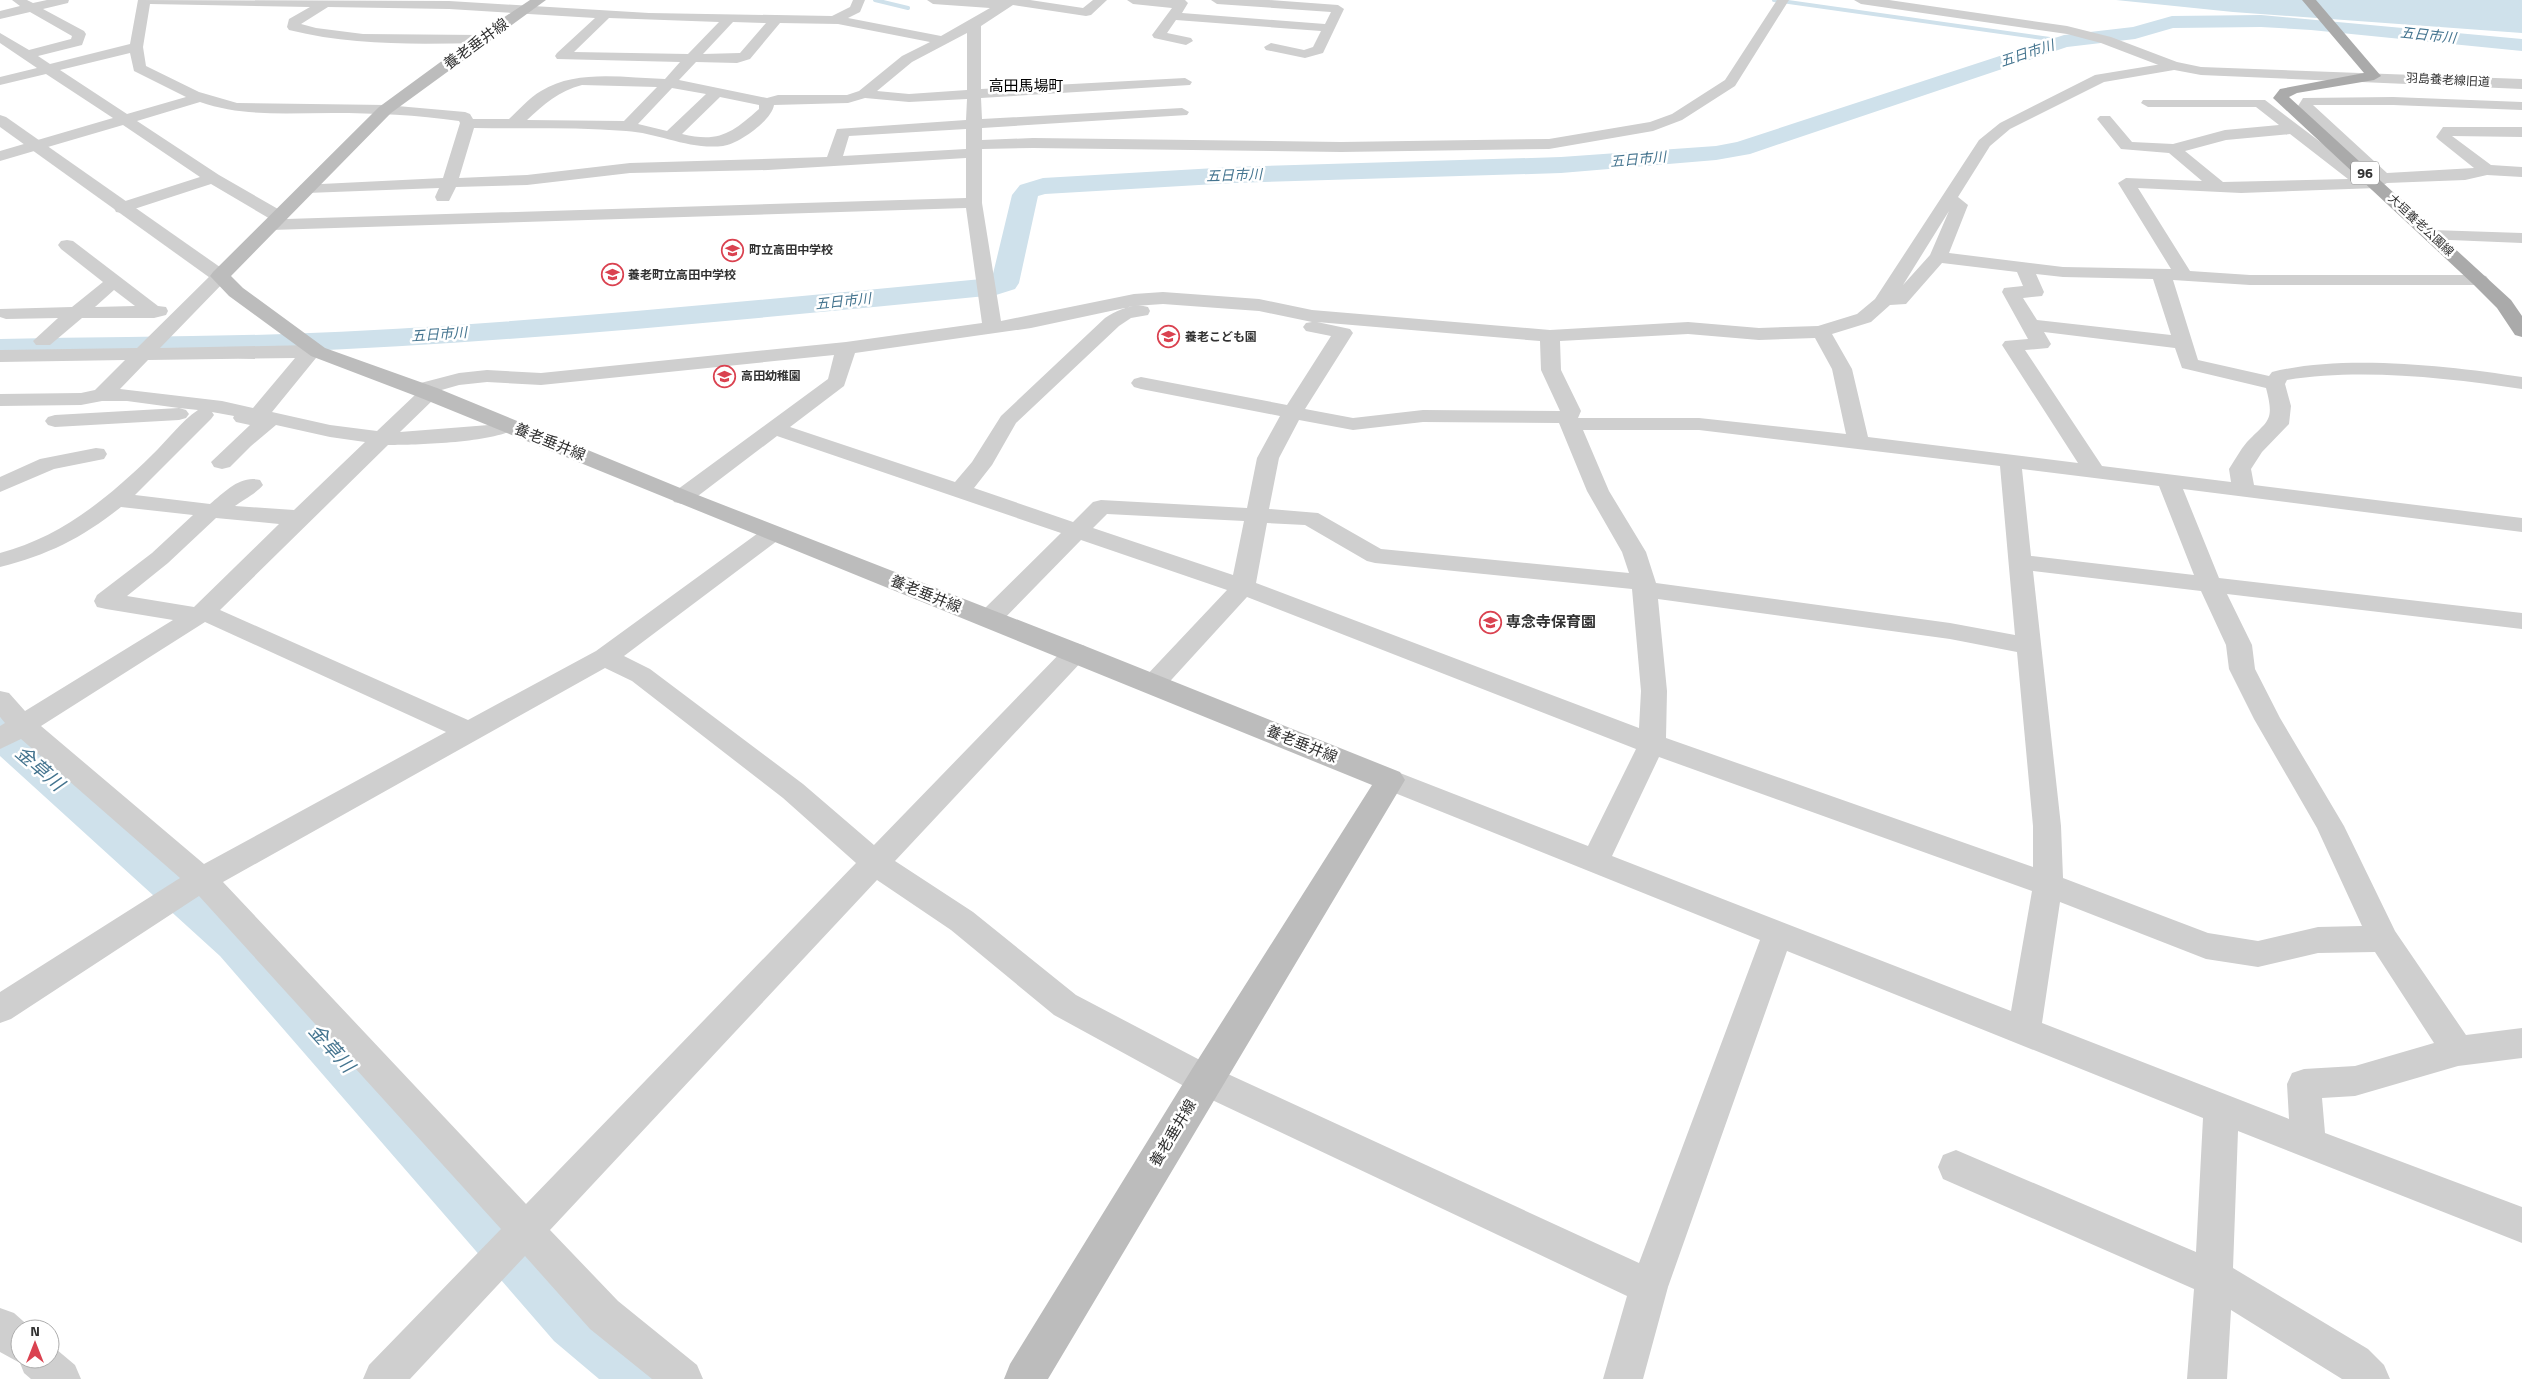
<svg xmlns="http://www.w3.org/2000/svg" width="2522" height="1379" font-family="'Titillium Web','Noto Sans JP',sans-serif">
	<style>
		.water { fill: #cfe1eb }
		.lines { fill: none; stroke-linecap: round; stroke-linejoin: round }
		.stream { stroke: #cfe1eb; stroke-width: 4 }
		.river { fill: #cfe1eb; fill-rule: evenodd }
		.minor { fill: #cfcfcf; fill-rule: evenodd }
		.tertiary { fill: #cfcfcf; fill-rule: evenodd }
		.secondary { fill: #bcbcbc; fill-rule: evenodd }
		.primary { fill: #aaa; fill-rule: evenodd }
		.labels { text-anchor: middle; stroke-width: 5; stroke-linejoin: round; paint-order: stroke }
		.far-street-label { font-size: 12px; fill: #323232; stroke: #fff }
		.far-poi-label { font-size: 12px; font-weight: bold; fill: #323232; stroke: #fff; text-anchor: start }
		.far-water-label { font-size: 14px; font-style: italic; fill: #44748f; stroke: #fff }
		.shield { fill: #fff; stroke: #707070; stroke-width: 1 }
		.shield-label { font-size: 14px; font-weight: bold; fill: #323232 }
		.street-label { font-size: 15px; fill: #323232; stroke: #fff }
		.far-quarter-label { font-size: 15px; fill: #000; stroke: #fff }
		.poi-label { font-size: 15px; font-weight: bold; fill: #323232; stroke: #fff; text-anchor: start }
		.near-water-label { font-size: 19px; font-style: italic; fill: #44748f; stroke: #fff }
	</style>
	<rect width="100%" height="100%" fill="#fff"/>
	<!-- water -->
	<polygon class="water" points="2116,0 2522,0 2522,33 2233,12"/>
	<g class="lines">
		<!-- stream -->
		<g class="stream">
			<polyline points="875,0 908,8"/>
			<polyline points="1774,0 2064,41"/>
		</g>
		<!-- river -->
		<g class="river">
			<path d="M 2261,15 L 2522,39 L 2522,51 L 2311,30 L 2261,27 L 2173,28 L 2135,39 L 2067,47 L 1750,154 L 1716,160 L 1561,173 L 1233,183 L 1045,194 L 1038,196 L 1019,283 L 1015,289 L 996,295 C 760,318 523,342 286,352 C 191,356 95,356 0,357 L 0,339 C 95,337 190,337 285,334 C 521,325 757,300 992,278 L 1012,195 L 1020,185 L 1043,178 L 1233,167 L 1561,157 L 1716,146 L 1737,142 L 2064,35 L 2133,27 L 2172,16 Z"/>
			<polygon points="0,717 15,721 254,928 596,1299 670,1357 679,1379 599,1379 554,1341 220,956 0,756"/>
		</g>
		<!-- minor -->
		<g class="minor">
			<path d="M 12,0 L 27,0 L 33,3 L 47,0 L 69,0 L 68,3 L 43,9 L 84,31 L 86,34 L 82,45 L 38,56 L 50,64 L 130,44 L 138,0 L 449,1 L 649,13 L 832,16 L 850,7 L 853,0 L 865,0 L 860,12 L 848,18 L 941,36 L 990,8 L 933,4 L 927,0 L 1030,0 L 1083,8 L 1093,0 L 1107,0 L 1091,15 L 1086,16 L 1013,5 L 981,26 L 981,89 L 1185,78 L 1192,82 L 1190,85 L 981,98 L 982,119 L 1182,108 L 1189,112 L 1187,115 L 982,128 L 982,140 L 1033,138 L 1341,142 L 1549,139 L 1650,122 L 1672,114 L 1725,80 L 1777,0 L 1789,0 L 1735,86 L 1682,120 L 1653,131 L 1549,149 L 1341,152 L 1033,148 L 982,149 L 982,203 L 1001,321 L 1134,294 L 1163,292 L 1259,299 L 1312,310 L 1550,330 L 1688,322 L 1759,328 L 1818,326 L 1857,314 L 1875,299 L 1979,140 L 2000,123 L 2095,75 L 2174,62 L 2181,66 L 2174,70 L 2104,82 L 2010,129 L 1990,146 L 1958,197 L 1968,205 L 1949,253 L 2063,267 L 2171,269 L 2118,183 L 2126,178 L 2202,181 L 2169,153 L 2121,149 L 2097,119 L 2100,116 L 2110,116 L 2132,142 L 2173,144 L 2225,130 L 2279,125 L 2256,107 L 2148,107 L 2141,103 L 2143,100 L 2265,100 L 2364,175 L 2373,178 L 2300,109 L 2298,106 L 2303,98 L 2393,97 L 2522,102 L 2522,110 L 2393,105 L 2313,105 L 2387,173 L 2474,168 L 2439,140 L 2436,137 L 2443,127 L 2522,127 L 2522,137 L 2452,136 L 2491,165 L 2522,167 L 2522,177 L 2487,175 L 2465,180 L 2387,183 L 2377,188 L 2241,193 L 2138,188 L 2190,271 L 2250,275 L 2480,275 L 2486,276 L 2489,280 L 2486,284 L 2480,285 L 2250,285 L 2173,280 L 2198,360 L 2269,376 L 2272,372 C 2344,354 2449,366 2522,377 L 2522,389 C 2448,378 2361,368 2287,380 L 2285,384 L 2291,406 L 2289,424 L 2262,452 L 2251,469 L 2254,485 L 2522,518 L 2522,532 L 2183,489 L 2219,578 L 2522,613 L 2522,629 L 2227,594 L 2252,645 L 2255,669 L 2280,718 L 2344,826 L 2395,931 L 2466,1035 L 2522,1028 L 2522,1058 L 2458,1066 L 2355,1096 L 2322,1098 L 2325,1133 L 2522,1207 L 2522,1243 L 2238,1131 L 2233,1268 L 2368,1349 L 2384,1365 L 2390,1379 L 2342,1379 L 2231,1310 L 2227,1379 L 2187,1379 L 2194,1289 L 1943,1179 L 1938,1167 L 1943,1155 L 1956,1150 L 2196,1252 L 2203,1118 L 1787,951 L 1668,1287 L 1643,1379 L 1603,1379 L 1627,1296 L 1193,1091 L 1054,1015 L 951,930 L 877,880 L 550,1230 L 618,1301 L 697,1365 L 703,1379 L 652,1379 L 590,1329 L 525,1256 L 410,1379 L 363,1379 L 369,1365 L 501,1229 L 199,896 L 11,1019 L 0,1023 L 0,992 L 180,878 L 21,739 L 0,749 L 0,726 L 5,723 L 0,717 L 0,691 L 9,693 L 25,711 L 173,620 L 106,609 L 97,607 L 94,601 L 97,595 L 152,553 L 193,515 L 121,507 C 82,538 48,555 0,567 L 0,553 C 61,537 108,498 152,455 C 167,441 181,421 198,410 L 179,408 L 186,410 L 189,414 L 186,418 L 179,420 L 55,427 L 48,425 L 45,421 L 48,417 L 55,415 L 179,408 L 127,401 L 102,401 L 81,405 L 0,406 L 0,394 L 81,393 L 95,390 L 125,360 L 0,362 L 0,350 L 137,348 L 214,272 L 226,272 L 229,276 L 226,280 L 160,348 L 311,345 L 325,348 L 328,352 L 325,356 L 316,358 L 272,412 L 330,425 L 377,431 L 416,394 L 410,389 L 413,385 L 459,373 L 487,370 L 541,373 L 846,342 L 982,323 L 966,208 L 271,230 L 265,229 L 262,225 L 265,221 L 272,220 L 211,184 L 122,213 L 116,212 L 114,208 L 116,204 L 200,177 L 123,125 L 0,161 L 0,151 L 113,118 L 46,74 L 0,85 L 0,77 L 37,68 L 0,43 L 0,33 L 29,50 L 71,39 L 72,36 L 30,12 L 0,19 L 0,11 L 20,6 ZM 150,4 L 310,7 L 289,19 L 287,27 L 289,30 C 353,46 416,44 481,43 L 488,39 L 481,35 L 363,34 L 316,28 L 301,24 L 328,7 L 449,9 L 595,18 L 557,53 L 555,56 L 557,59 L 680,62 L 665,79 C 624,78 577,69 541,91 C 529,98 519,110 509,119 L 473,119 L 470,114 L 465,112 L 386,105 L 237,103 L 199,92 L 146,66 L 143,47 ZM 609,18 L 719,22 L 688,54 L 574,52 ZM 733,22 L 766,23 L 740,53 L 703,54 ZM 780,23 L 838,24 L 930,42 L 902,56 L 859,91 L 847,95 L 778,95 L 767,98 L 679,80 L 696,62 L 737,63 L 750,59 ZM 967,33 L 967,90 L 909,94 L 877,91 L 912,62 ZM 130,53 L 134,71 L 186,97 L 127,114 L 60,70 ZM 582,85 L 657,87 L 624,121 L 527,120 C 544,104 559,91 582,85 ZM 672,88 L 706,94 L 667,131 L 638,124 ZM 720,97 L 759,105 L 759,109 C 732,133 719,143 682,134 ZM 865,98 L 909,102 L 967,99 L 966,120 L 837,129 L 827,157 L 630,163 L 527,175 L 459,178 L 474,128 C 525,129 576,127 626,131 C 659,133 689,150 723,146 C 739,144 772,120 774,105 L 848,103 ZM 200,102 C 243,117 288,113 333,113 C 375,113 417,115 459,121 L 460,123 L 443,178 L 301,185 L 299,188 L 301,191 L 307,193 L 439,188 L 435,197 L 437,201 L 449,201 L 456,187 L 527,185 L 630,173 L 768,170 L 966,158 L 966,198 L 286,219 L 287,217 L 285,213 L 219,175 L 137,121 ZM 966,129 L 966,149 L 843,156 L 849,136 ZM 2290,134 L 2348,179 L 2223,182 L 2185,151 L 2226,140 ZM 1949,211 L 1930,255 L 1903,285 ZM 1942,263 L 2017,272 L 2023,286 L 2004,288 L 2002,292 L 2028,339 L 2005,341 L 2002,345 L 2078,463 L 1868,437 L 1852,369 L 1832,334 L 1871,322 L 1890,305 L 1906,304 ZM 2036,274 L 2063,277 L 2153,279 L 2171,335 L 2037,320 L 2023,298 L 2042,296 L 2044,292 ZM 1163,304 L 1259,311 L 1312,322 L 1306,323 L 1303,327 L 1306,331 L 1331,336 L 1287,405 L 1141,377 L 1134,379 L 1131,383 L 1134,387 L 1141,389 L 1280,416 L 1257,458 L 1247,508 L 1101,500 L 1093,502 L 1073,522 L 974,488 L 992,465 L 1016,423 L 1119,326 L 1131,318 L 1148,315 L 1150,311 L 1148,307 C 1132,303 1118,310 1105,318 L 1001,416 L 972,462 L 955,482 L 790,427 L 844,386 L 855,353 L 1031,328 L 1134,306 ZM 1317,322 L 1540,341 L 1541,370 L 1560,411 L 1423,410 L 1353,418 L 1305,409 L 1353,333 L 1350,329 ZM 2044,332 L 2175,348 L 2182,368 L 2266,388 C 2275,422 2268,420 2247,442 C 2240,450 2235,460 2229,469 L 2231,482 L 2102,466 L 2025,350 L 2048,348 L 2051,344 ZM 1688,334 L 1759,340 L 1815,338 L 1832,369 L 1846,434 L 1699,418 L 1578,418 L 1581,411 L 1561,370 L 1560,341 ZM 834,355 L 828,379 L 674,492 L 671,497 L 674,502 L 682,504 L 690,502 L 777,436 L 1061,533 L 980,613 L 977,619 L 980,625 L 989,627 L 998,625 L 1081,540 L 1227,590 L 1144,678 L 1140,684 L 1144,690 L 1153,693 L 1162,690 L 1247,597 L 1636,749 L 1588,846 L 1400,773 L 1390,770 L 1380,773 L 1376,780 L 1380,787 L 1760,940 L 1639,1263 L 1217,1069 L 1076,995 L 973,912 L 895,861 L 1085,658 L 1089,652 L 1085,646 L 1076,643 L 1067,646 L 874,845 L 803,784 L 650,669 L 624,656 L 781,538 L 785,533 L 781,528 L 773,526 L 765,528 L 596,651 L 468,720 L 220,610 L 388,445 C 411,445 506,443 519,425 L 515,421 L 508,419 L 489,425 L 400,432 L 436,397 L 439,393 L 438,391 L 459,385 L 487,382 L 541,385 ZM 295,358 L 253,408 L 222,401 L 120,389 L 148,360 ZM 212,412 L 234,416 L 233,418 L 236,422 L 250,425 L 211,462 L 214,467 L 222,469 L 230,467 L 251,446 L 276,425 L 330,437 L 365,442 L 294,510 L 235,506 C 243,500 258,492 263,485 L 260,480 C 240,475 225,492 210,504 L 135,495 L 211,419 L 214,415 ZM 1299,420 L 1353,430 L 1423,422 L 1559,423 L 1587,491 L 1622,552 L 1629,573 L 1381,549 L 1318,513 L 1269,509 L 1279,458 ZM 1583,430 L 1699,430 L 2000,466 L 2015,635 L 1950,623 L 1656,583 L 1646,552 L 1609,491 ZM 2022,469 L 2159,486 L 2194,575 L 2031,556 ZM 1107,514 L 1244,521 L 1233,575 L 1093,528 ZM 216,518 L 279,524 L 194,607 L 127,596 L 168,563 ZM 1267,523 L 1305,525 L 1367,561 L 1375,563 L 1632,589 L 1641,691 L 1639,728 L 1256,583 ZM 2033,571 L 2201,591 L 2226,645 L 2229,669 L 2254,719 L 2317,828 L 2362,926 L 2318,927 L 2258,941 L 2208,933 L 2063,878 L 2061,826 ZM 1658,599 L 1950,639 L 2017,652 L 2033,826 L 2033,867 L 1666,738 L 1667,691 ZM 205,622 L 446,732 L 204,864 L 41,726 ZM 605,668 L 632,681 L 783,798 L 856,863 L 526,1204 L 223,882 ZM 1659,757 L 2032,891 L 2011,1011 L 1612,856 ZM 2060,902 L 2206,959 L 2258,967 L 2318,953 L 2375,952 L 2434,1043 L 2355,1066 L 2304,1069 L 2292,1073 L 2287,1084 L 2289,1119 L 2042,1023 Z"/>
			<polygon points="1127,0 1185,0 1188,3 1182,13 1325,24 1331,12 1217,4 1211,0 1269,0 1338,5 1344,9 1323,53 1305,58 1266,50 1264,47 1271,43 1304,50 1313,47 1321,31 1176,20 1167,33 1191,38 1193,41 1186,45 1154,38 1152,35 1172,8 1133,4"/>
			<polygon points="2432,230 2522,233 2522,243 2426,239 2423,235 2426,231"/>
			<path d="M 67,240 L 73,241 L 158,306 L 166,307 L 168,311 L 166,315 L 154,318 L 82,318 L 50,345 L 36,345 L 33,341 L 58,318 L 6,319 L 0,317 L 0,309 L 72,307 L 103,282 L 61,249 L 58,245 L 61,241 ZM 114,290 L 135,306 L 95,307 Z"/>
			<polygon points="96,448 104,449 107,454 104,459 54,469 0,492 0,477 40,459"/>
			<polygon points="0,1308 14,1313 32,1329 20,1329 20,1359 50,1359 50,1344 75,1365 81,1379 31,1379 24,1373 20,1363 0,1352"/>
		</g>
		<!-- tertiary -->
		<g class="tertiary">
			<polygon points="1854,0 1889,0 2067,26 2111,37 2177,62 2201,67 2522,79 2522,89 2201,75 2169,69 2101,43 2067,34 1861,4"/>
			<polygon points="0,115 6,117 227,272 230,276 227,280 213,280 0,127"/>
		</g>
		<!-- secondary -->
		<polygon class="secondary" points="530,0 546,0 391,113 231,276 243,288 325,348 437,388 690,492 1085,646 1400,772 1405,780 1048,1379 1004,1379 1010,1364 1192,1069 1372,785 421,398 311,356 229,296 210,276 213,272 379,107 476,36"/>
		<!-- primary -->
		<polygon class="primary" points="2302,0 2316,0 2381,76 2374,80 2297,93 2289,97 2511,300 2522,316 2522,337 2515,335 2497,308 2473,284 2273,98 2280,89 2364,73"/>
	</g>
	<!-- icons -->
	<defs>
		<symbol id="school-ring" viewBox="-11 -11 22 22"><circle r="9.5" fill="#fff" stroke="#da4250" stroke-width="1.5"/><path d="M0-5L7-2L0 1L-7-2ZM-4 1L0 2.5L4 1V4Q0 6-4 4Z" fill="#da4250"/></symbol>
	</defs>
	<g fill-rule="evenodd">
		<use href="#school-ring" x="720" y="238" width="25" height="25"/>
		<use href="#school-ring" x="600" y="262" width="25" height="25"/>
		<use href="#school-ring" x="1156" y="324" width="25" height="25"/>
		<use href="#school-ring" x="712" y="364" width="25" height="25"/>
		<use href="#school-ring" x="1478" y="610" width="25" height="25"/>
	</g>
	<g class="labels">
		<!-- far-street labels -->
		<g class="far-street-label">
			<text transform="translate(2448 80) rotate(3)" y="4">羽島養老線旧道</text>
			<text transform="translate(2421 225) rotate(43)" y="4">大垣養老公園線</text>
		</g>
		<!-- far-poi labels -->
		<g class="far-poi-label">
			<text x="749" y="254">町立高田中学校</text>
			<text x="628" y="279">養老町立高田中学校</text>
			<text x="1185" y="341">養老こども園</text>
			<text x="741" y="380">高田幼稚園</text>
		</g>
		<!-- far-water labels -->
		<g class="far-water-label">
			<text transform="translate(2428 35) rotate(6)" y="5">五日市川</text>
			<text transform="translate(2027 53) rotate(-18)" y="5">五日市川</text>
			<text transform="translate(1638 159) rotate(-5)" y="5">五日市川</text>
			<text transform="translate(1234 175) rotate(-2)" y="5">五日市川</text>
			<text transform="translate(843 301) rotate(-6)" y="5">五日市川</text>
			<text transform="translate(439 334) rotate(-4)" y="5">五日市川</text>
		</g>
		<!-- shield labels -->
		<rect class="shield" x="2351" y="161.5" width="28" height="23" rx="4"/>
		<g class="shield-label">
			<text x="2365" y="178">96</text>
		</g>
		<!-- street labels -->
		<g class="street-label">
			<text transform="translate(476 44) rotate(-36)" y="5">養老垂井線</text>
			<text transform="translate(550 442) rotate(22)" y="5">養老垂井線</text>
			<text transform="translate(926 594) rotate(22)" y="5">養老垂井線</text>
			<text transform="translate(1302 744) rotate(22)" y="5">養老垂井線</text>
			<text transform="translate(1173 1133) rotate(-59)" y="5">養老垂井線</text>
		</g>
		<!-- far-quarter labels -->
		<g class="far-quarter-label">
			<text x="1026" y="91">高田馬場町</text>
		</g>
		<!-- poi labels -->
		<g class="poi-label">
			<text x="1506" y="627">専念寺保育園</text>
		</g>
		<!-- near-water labels -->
		<g class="near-water-label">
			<text transform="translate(40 768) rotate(41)" y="7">金草川</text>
			<text transform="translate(332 1048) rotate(48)" y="7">金草川</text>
		</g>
	</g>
	<!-- north arrow -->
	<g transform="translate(35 1344)"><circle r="24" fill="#ffffff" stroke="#adadad"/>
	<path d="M0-4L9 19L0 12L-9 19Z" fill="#da4250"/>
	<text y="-8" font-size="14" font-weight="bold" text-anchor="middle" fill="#323232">N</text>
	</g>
</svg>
